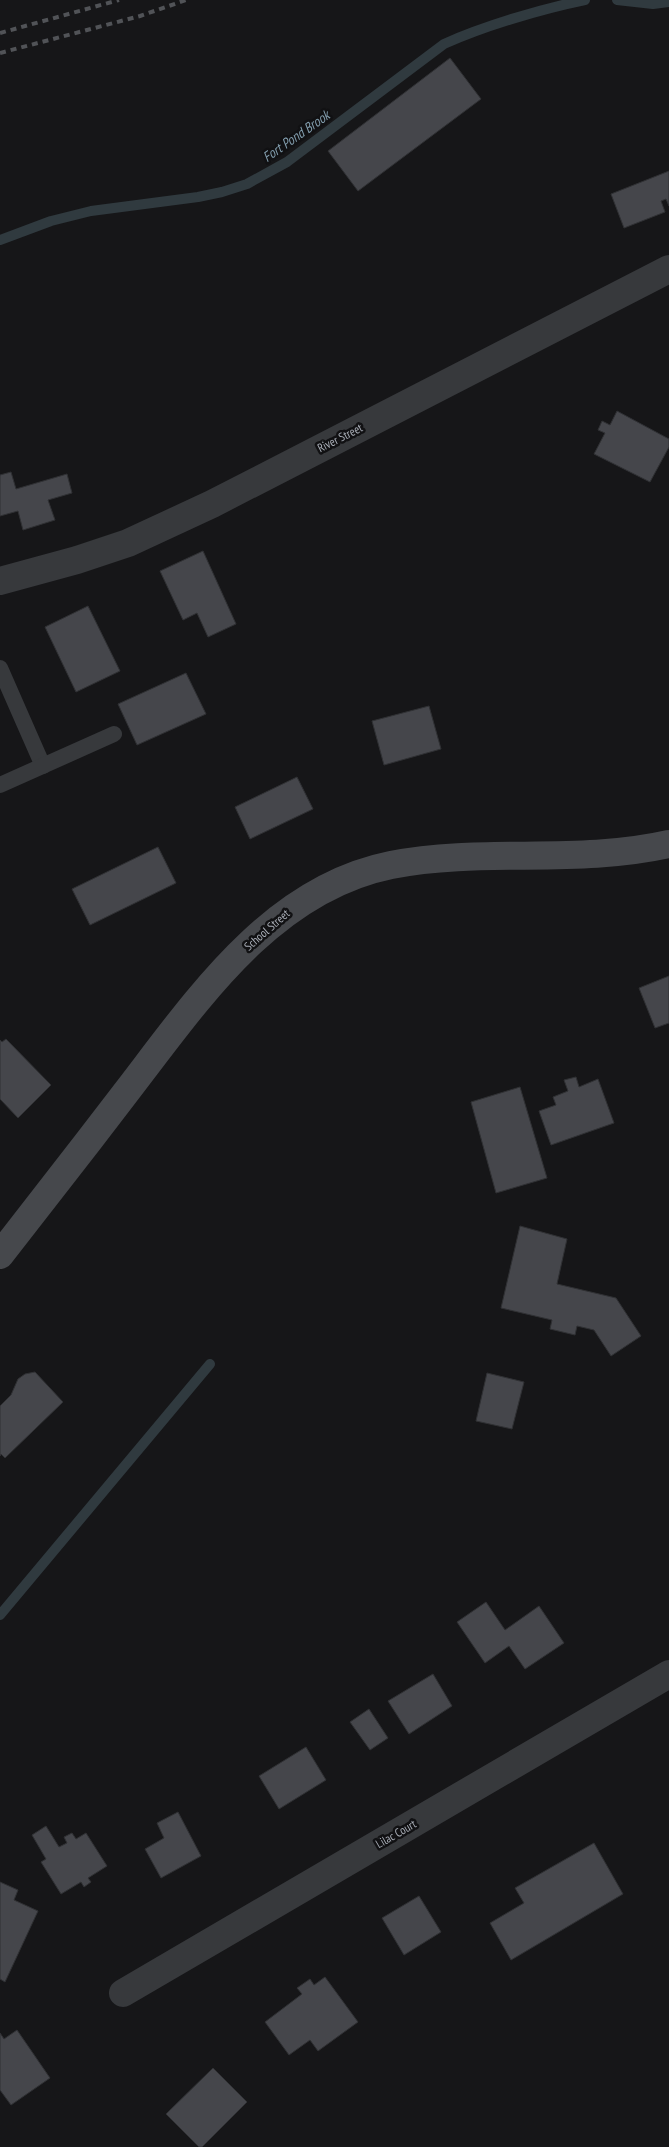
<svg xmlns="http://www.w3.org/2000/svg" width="669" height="2147" font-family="'PT Sans Narrow',sans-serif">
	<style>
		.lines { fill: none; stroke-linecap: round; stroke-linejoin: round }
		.stream { stroke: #303a3f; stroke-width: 10 }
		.building { fill: #45464b; stroke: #303134 }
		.lane { stroke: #37393c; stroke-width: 16 }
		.street { stroke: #37393c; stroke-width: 28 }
		.secondary { stroke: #46484c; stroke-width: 28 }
		.rail { stroke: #515357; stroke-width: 4; stroke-dasharray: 6 5; stroke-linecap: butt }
		.labels { text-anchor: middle; stroke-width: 5; stroke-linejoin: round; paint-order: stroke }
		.street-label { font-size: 12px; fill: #a9aeb7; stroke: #111113 }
		.water-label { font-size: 14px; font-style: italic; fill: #839eae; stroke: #111113 }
	</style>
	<rect width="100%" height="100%" fill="#161618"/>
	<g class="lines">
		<!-- stream -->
		<g class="stream">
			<polyline points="617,0 653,4 669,2"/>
			<path d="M 0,240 L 51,221 L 91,211 L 198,197 L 222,192 L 247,184 L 287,162 L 444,44 C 484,26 541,9 585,0"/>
			<polyline points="0,1615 210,1364"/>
		</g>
	</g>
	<!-- building -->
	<g class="building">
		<polygon points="450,58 481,99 358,191 328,151"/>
		<polygon points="669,171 669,206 666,199 661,201 665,212 624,228 611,194"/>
		<polygon points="617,411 669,439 669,447 650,482 594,454 605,433 598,430 602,421 610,425"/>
		<polygon points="11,472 16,489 67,474 72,493 48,500 55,520 23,530 18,511 0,516 0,475"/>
		<polygon points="203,551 236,624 208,637 197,613 183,620 160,571"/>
		<polygon points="88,606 120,671 76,692 45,627"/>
		<polygon points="186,673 206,714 137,745 118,704"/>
		<polygon points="429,706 441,749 384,765 372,721"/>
		<polygon points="297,777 313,809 250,839 235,807"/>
		<polygon points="158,847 176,883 90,925 72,889"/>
		<polygon points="669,976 669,1023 655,1028 639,988"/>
		<polygon points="6,1039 51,1085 18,1118 0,1099 0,1040 2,1042"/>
		<polygon points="576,1077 579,1087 598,1079 614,1123 551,1145 539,1111 556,1105 553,1097 568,1091 564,1080"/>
		<polygon points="520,1087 547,1178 496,1193 471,1102"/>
		<polygon points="520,1226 567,1239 557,1284 616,1298 641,1336 611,1356 594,1330 577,1326 575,1335 550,1329 552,1320 501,1308"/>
		<polygon points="35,1372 63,1402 5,1458 1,1454 0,1456 0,1406 11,1395 18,1379 25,1374"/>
		<polygon points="487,1373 524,1382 512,1429 476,1421"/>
		<polygon points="486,1602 505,1630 539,1606 564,1643 525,1669 509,1646 485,1663 457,1622"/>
		<polygon points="433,1674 452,1706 409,1734 388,1701"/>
		<polygon points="369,1709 388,1738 370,1750 350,1722"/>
		<polygon points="306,1747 326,1780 279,1809 259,1776"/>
		<polygon points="178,1812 201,1856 161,1878 145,1849 164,1838 157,1823"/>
		<polygon points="46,1826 59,1847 67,1843 64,1837 72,1833 76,1839 86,1833 107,1866 88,1878 91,1882 84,1887 81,1882 61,1894 41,1862 46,1859 32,1835"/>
		<polygon points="594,1843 623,1894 511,1960 490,1923 524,1903 515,1888"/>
		<polygon points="0,1882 18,1890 14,1900 38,1911 5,1982 0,1979"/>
		<polygon points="419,1896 441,1932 404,1955 382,1918"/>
		<polygon points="325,1977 358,2022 318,2051 310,2040 289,2055 265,2022 302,1994 297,1988 310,1979 314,1985"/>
		<polygon points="17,2030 50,2078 11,2105 0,2090 0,2033 4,2039"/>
		<polygon points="213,2068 247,2102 202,2147 199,2147 166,2114"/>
	</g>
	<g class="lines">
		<!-- lane -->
		<g class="lane">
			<polyline points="0,668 43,766"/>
			<polyline points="0,785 114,734"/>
		</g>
		<!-- street -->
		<g class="street">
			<polyline points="0,581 77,560 128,543 212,504 669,269"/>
			<polyline points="123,1993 669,1674"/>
		</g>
		<!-- secondary -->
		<path class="secondary" d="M 0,1255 C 42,1201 85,1146 127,1091 C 197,1000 271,889 391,865 C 483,847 577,865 669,844"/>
		<!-- rail -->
		<g class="rail">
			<polyline points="0,33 119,0"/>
			<polyline points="0,53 140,16 186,0"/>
		</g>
	</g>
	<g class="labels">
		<!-- street labels -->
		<g class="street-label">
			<text transform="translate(340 438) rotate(-27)" y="4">River Street</text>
			<text transform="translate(267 930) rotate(-41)" y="4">School Street</text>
			<text transform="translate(396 1834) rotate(-30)" y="4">Lilac Court</text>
		</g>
		<!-- water labels -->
		<g class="water-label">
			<text transform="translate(296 136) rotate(-35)" y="5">Fort Pond Brook</text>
		</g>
	</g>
</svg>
